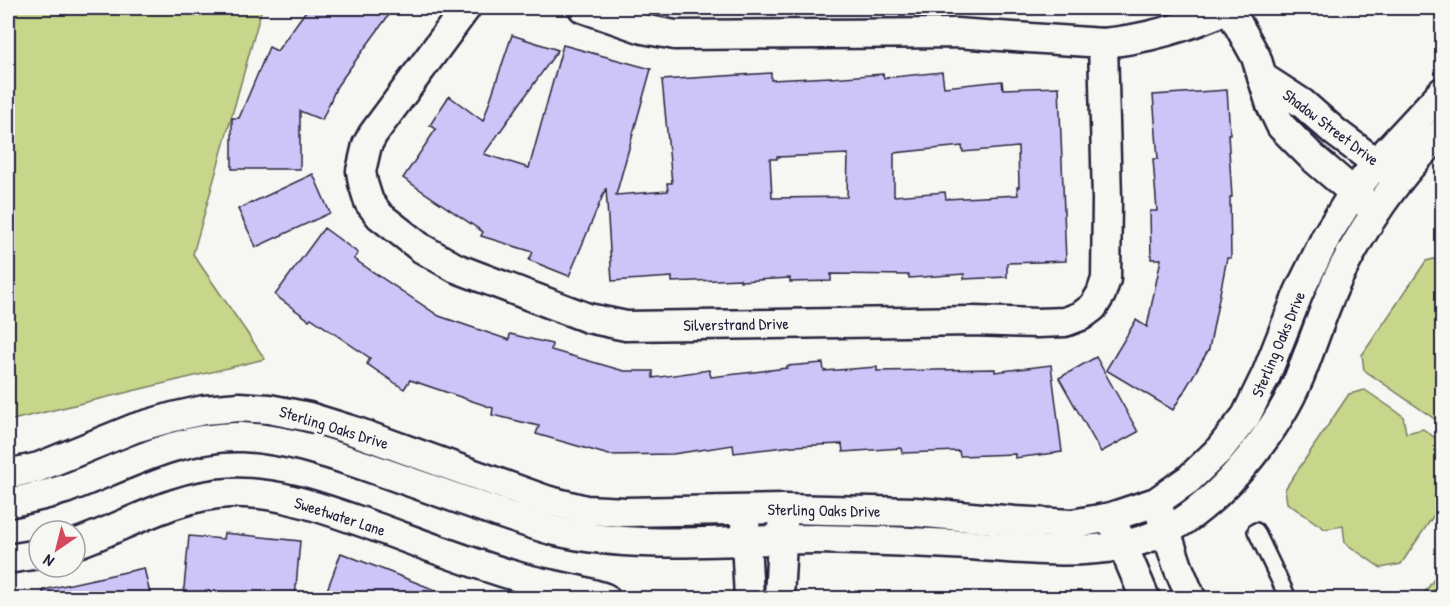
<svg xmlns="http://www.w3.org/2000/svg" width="1450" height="606" font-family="'Patrick Hand',sans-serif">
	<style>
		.green { fill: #c7d68a; stroke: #747c62; stroke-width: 1.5 }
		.building { fill: #cdc5f7; stroke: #22223b; stroke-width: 1.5; fill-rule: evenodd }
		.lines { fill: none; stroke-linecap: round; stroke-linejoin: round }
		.service-casing { stroke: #22223b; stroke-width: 20 }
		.minor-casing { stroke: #22223b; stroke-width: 33 }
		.service { stroke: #f6f6f2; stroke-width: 15 }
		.minor { stroke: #f6f6f2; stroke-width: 28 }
		.labels { text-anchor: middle; stroke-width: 6; stroke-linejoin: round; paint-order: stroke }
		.street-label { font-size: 16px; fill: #22223b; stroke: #f6f6f2 }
	</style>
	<rect width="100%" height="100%" fill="#f6f6f2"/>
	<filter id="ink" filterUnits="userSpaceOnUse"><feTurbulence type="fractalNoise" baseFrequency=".0167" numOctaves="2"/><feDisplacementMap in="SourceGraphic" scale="12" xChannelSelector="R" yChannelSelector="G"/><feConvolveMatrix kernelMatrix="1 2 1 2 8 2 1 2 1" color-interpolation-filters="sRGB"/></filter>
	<g filter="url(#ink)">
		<!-- green -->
		<g class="green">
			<polygon points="8,8 262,8 193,254 265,359 8,421"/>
			<polygon points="1442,257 1442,424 1364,370 1362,355 1426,261"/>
			<polygon points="1365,390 1403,416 1406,433 1423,429 1442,443 1442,503 1401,564 1381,568 1345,543 1343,526 1325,529 1287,503 1285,489 1349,394"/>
			<polygon points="1442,567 1442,598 1421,598"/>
		</g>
		<!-- building -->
		<g class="building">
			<polygon points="308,8 394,8 337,86 322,120 300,111 300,169 232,169 232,118 239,118 269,47 277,51"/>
			<path d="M 512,35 L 558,50 L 484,154 L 529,168 L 563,45 L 651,69 L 616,195 L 668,191 L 667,183 L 672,183 L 662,80 L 771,73 L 771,80 L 831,77 L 831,78 L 883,74 L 884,78 L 942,72 L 944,87 L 1002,81 L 1003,89 L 1059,87 L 1066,261 L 1007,263 L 1007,277 L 964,279 L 964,274 L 909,278 L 909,275 L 831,274 L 831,281 L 790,282 L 790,278 L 740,281 L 740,279 L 672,282 L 672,277 L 612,281 L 606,188 L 569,276 L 529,260 L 533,252 L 481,236 L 483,232 L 403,178 L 436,129 L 430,125 L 449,96 L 483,121 ZM 962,146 L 963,152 L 1018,147 L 1019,187 L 1017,187 L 1018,195 L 946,199 L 945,192 L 894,196 L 894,153 ZM 848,154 L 847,197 L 772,198 L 770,159 L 777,159 L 777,157 Z"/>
			<polygon points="1227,90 1230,134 1228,134 1232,197 1230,197 1231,258 1227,258 1209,349 1173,410 1106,370 1136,320 1147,327 1161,259 1151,259 1150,211 1157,211 1153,159 1158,159 1153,95"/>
			<polygon points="313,174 330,213 256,247 238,209"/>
			<polygon points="324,228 358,253 354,259 439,316 509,340 510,334 552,344 551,350 624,371 653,371 653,378 709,370 711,377 787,368 787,366 823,363 824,371 877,367 877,371 995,369 995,372 1051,365 1062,452 1015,458 1015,454 960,456 959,451 902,453 901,448 843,452 842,444 793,446 734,453 733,445 673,454 609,455 536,434 539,426 492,415 493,408 410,380 404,389 367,364 370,358 311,318 309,320 275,295"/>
			<polygon points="1096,357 1138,432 1101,452 1059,378"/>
			<polygon points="224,533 300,541 295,598 183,598 189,536 223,539"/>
			<polygon points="341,553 453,597 453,598 324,598"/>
			<polygon points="144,568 151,598 44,598 43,590"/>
		</g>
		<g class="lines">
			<defs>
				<polyline id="service" points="1256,531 1288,598"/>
				<g id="minor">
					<polyline points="466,8 373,134 367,145 361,171 363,183 369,202 380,216 421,248 456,268 588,318 626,326 973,321 1037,323 1065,322 1081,316 1093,307 1101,294 1106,279 1107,200 1103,43 956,33 675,35 643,29 583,8"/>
					<polyline points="1229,8 1256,57 1271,105 1281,126 1312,157 1367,204"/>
					<path d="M 1103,43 C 1148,39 1188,27 1229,8"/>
					<polyline points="1262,77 1302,103 1335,132 1390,173"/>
					<polyline points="8,474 39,467 135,428 173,417 204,410 239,407 269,409 309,417 354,431 546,500 586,510 625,512 783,509 915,512 1015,521 1072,524 1111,517 1156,502 1189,479 1219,450 1246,416 1266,375 1299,292 1327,235 1354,192 1377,162 1442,92"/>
					<path d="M 8,503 C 27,499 46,495 65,489 C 122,468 178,435 242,437 C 285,439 324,452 365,466 C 402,479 439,492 476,505 C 503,514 529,524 556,531 C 638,551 734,539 817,539 C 868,540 919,542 969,545 C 1011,548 1054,553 1096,549 C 1125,547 1159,537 1183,521 C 1229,490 1278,429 1299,378 C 1313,344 1323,309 1339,276 C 1366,222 1398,174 1442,133"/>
					<polyline points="1160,513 1178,567 1191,598"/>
					<polyline points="745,521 749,598"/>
					<polyline points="1115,527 1145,598"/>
					<path d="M 75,544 C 125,527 175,495 230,493 C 276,491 319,507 362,522 C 412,540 462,560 512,575 C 543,585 575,587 605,598"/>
					<polyline points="8,559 39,554"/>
					<polyline points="779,598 783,523"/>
				</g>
			</defs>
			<!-- service casing -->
			<use href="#service" class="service-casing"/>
			<!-- minor casing -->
			<use href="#minor" class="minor-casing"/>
			<!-- service -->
			<use href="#service" class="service"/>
			<!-- minor -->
			<use href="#minor" class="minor"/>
		</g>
	</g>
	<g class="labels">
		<!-- street labels -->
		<g class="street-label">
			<text transform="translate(1331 127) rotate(37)" y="6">Shadow Street Drive</text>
			<text transform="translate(736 324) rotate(-1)" y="6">Silverstrand Drive</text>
			<text transform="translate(1278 344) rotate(-67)" y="6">Sterling Oaks Drive</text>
			<text transform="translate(334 427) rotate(17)" y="6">Sterling Oaks Drive</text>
			<text transform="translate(824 510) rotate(1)" y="6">Sterling Oaks Drive</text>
			<text transform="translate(340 516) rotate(18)" y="6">Sweetwater Lane</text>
		</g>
	</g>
	<!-- margin -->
	<rect width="1450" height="606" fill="none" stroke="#f6f6f2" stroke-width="30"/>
	<rect x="15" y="15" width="1420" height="576" fill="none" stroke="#22223b" stroke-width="2" filter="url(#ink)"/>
	<!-- north arrow -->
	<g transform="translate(57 549) rotate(215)"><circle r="28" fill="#f6f6f2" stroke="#a1a1a9" stroke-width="1.5"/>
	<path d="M0-4.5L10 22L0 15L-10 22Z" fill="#d1495b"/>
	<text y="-9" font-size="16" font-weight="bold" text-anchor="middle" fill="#22223b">N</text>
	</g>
</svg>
